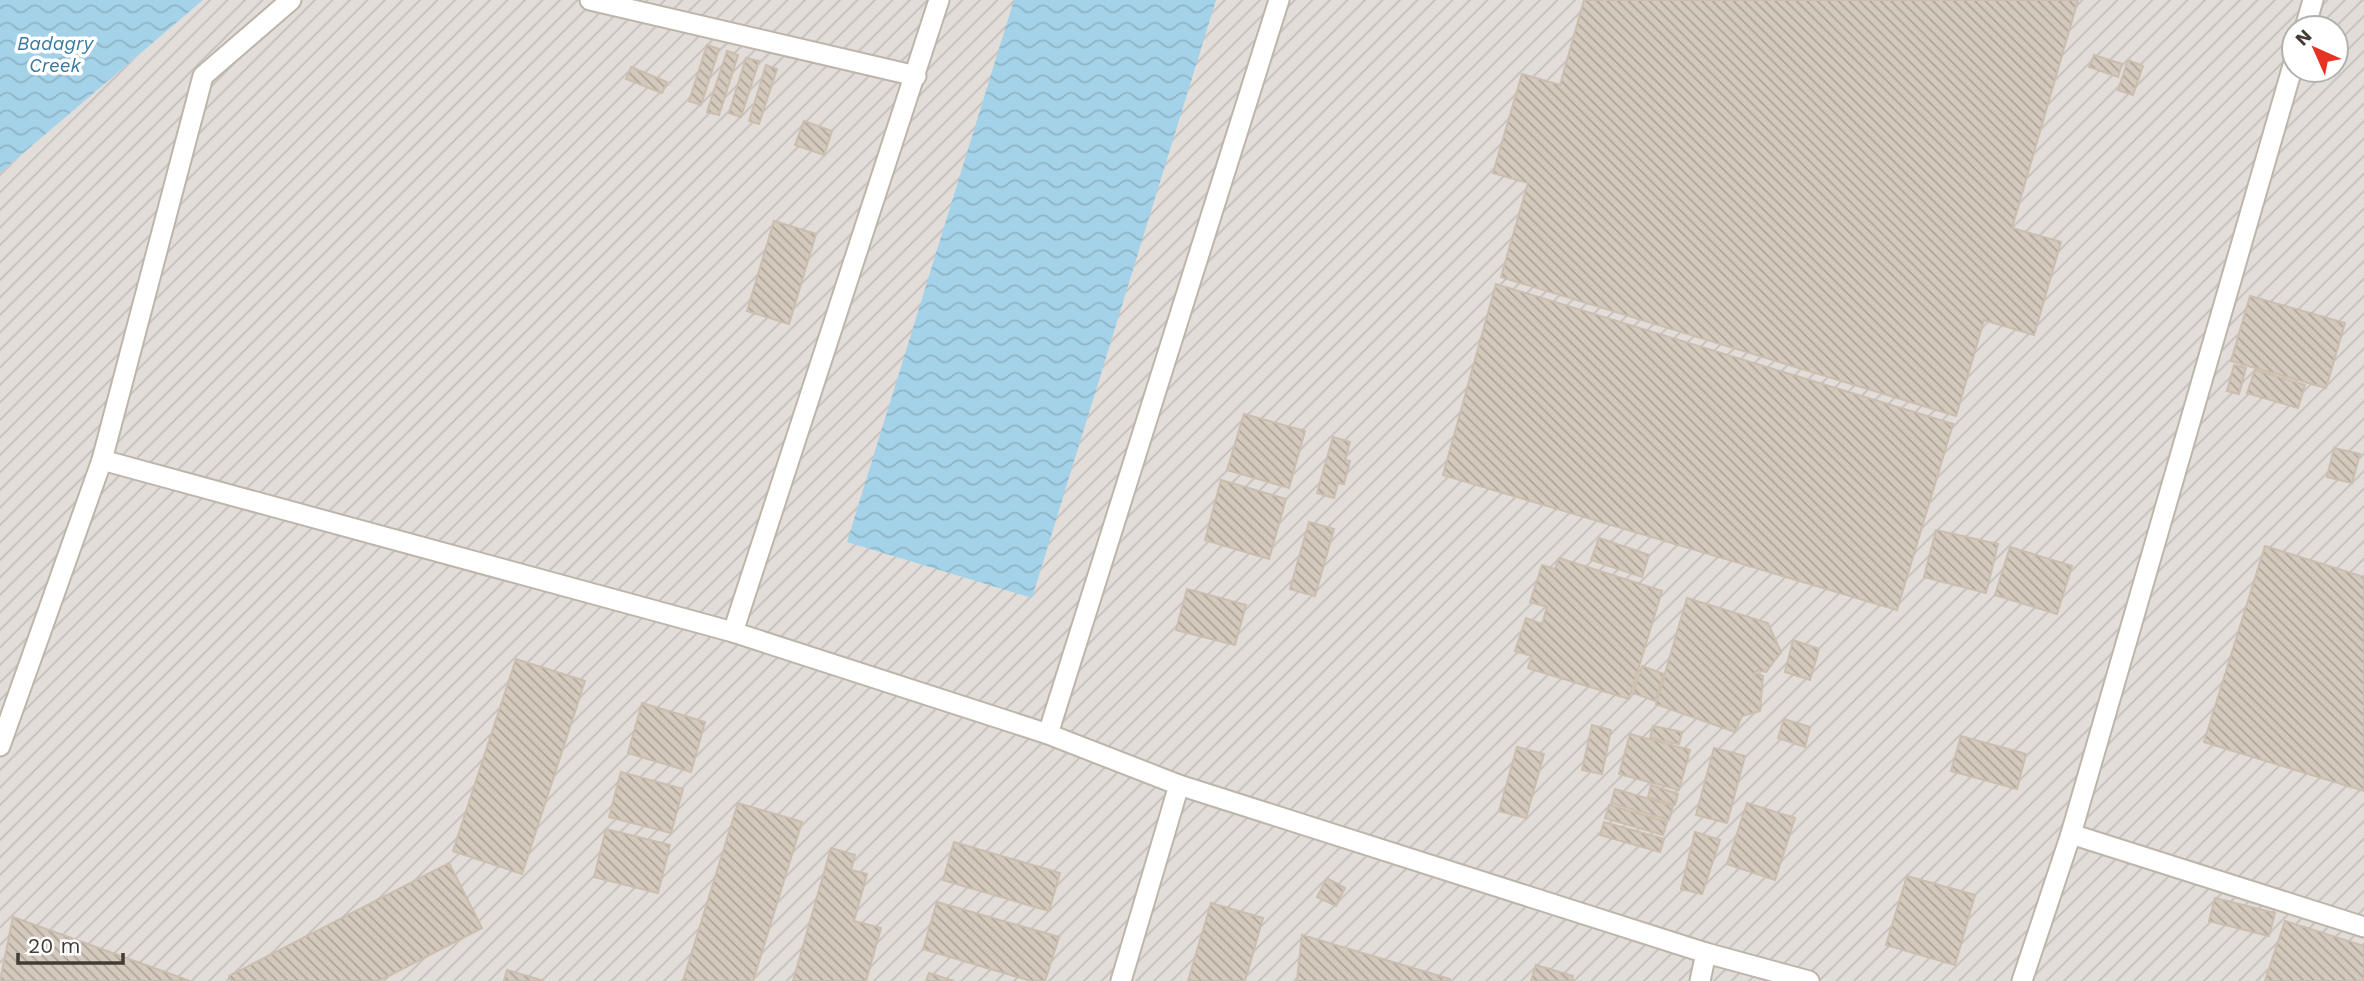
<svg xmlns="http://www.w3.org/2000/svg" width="2364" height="981" font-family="'Work Sans',sans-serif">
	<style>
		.industrial { fill: url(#industrial-furrows); fill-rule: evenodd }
		.water { fill: url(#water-waves) }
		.building { fill: url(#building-back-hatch); stroke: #cbbeae; stroke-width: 2 }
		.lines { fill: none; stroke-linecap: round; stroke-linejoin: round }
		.lane-casing { stroke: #beb5aa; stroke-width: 23 }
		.lane { stroke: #fff; stroke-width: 19 }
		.labels { text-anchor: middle; stroke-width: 7; stroke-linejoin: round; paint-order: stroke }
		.water-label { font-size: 19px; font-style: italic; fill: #35799d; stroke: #fff }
	</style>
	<defs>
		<pattern id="industrial-furrows" width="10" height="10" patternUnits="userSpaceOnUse" patternTransform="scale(1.75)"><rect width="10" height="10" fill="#e2ddd9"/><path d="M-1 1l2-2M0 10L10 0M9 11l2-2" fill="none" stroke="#c3bfbb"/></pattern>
		<pattern id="water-waves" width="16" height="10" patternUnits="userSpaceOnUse" patternTransform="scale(1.75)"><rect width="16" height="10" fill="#a4d2e9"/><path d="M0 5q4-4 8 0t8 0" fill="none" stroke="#8eb5c8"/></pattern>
		<pattern id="building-back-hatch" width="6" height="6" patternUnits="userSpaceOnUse" patternTransform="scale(1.75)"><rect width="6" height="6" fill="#d4c9bd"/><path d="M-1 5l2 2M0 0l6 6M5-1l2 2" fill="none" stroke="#aea49a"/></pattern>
	</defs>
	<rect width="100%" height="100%" fill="#f0ece4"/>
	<!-- industrial -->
	<path class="industrial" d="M 203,0 L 2364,0 L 2364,981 L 0,981 L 0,173 ZM 2294,28 L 2336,28 L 2336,70 L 2294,70 Z"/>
	<!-- water -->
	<g class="water">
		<polygon points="0,0 203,0 0,173"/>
		<polygon points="1014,0 1216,0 1032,598 847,542"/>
	</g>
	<!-- building -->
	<g class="building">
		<polygon points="1584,0 2078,0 2012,228 2061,242 2034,335 1984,320 1956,416 1501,277 1528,183 1493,173 1522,74 1560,85"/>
		<polygon points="707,45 719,49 701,105 689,101"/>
		<polygon points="727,51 738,55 719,115 707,112"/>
		<polygon points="2094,55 2122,64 2118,77 2089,67"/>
		<polygon points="746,58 759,61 741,117 729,113"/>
		<polygon points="2128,60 2143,66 2133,95 2118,90"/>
		<polygon points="766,65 777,69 759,124 749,121"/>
		<polygon points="631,67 667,82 662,93 626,79"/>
		<polygon points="804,121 832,131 824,155 795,145"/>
		<polygon points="774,221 816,234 789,324 747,311"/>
		<polygon points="1496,284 1953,424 1897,610 1443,475"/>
		<polygon points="2250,296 2345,323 2326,388 2231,361"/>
		<polygon points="2234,365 2246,368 2239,394 2227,391"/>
		<polygon points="2255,370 2305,385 2298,408 2247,393"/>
		<polygon points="1244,414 1305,431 1289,488 1227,470"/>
		<polygon points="1333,437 1350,442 1345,460 1350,461 1344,484 1338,483 1334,498 1317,493"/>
		<polygon points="2334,448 2360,454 2352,483 2327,477"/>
		<polygon points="1221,480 1286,499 1269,559 1205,540"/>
		<polygon points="1309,522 1334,529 1315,596 1290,589"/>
		<polygon points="1936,530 1998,544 1986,593 1924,577"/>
		<polygon points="1599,538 1649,555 1642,577 1591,560"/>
		<polygon points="2265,546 2364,577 2364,791 2204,742"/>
		<polygon points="2010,547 2072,566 2057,614 1995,595"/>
		<polygon points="1559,558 1662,591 1629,699 1528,668 1532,656 1515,651 1526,618 1542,624 1547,607 1530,602 1542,565 1555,569"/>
		<polygon points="1187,589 1246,605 1235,645 1176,630"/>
		<polygon points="1687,598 1768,623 1781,652 1766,672 1758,670 1755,673 1763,676 1760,711 1742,716 1735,732 1656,704"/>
		<polygon points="1793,640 1819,649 1810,680 1785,672"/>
		<polygon points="516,659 585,681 522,874 453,851"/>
		<polygon points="1642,666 1664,674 1655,701 1633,693"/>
		<polygon points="642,703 705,722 691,772 628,753"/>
		<polygon points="1784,719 1810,727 1805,747 1778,738"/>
		<polygon points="1592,725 1611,730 1602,774 1582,770"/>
		<polygon points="1653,726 1682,732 1679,744 1650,738"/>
		<polygon points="1630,734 1690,750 1679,790 1619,774"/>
		<polygon points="1961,736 2026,754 2017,789 1951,771"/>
		<polygon points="1517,747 1544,754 1526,818 1499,811"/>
		<polygon points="1714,748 1745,756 1727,823 1696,815"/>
		<polygon points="621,772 683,789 671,833 609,817"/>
		<polygon points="1651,785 1678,794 1675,805 1648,797"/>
		<polygon points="1615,789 1673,806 1669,820 1611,803"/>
		<polygon points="738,803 802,822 753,981 683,981"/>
		<polygon points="1747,803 1795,818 1775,880 1727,864"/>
		<polygon points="1609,805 1667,822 1663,835 1605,818"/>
		<polygon points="1604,822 1664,839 1660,852 1600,835"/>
		<polygon points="606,829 670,845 658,893 594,877"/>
		<polygon points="1695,832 1720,840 1702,894 1681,889"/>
		<polygon points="954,842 1060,873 1049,911 943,880"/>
		<polygon points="831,848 855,855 851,870 867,874 854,921 881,928 866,981 793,981"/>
		<polygon points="449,863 482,928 379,981 231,981 229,976"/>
		<polygon points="1907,876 1975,895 1955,965 1886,945"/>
		<polygon points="1327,878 1345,888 1336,906 1317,897"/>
		<polygon points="2215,898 2275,913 2269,936 2209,921"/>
		<polygon points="937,902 1059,937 1045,981 1031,981 923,949"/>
		<polygon points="1211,903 1263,918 1245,981 1188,981"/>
		<polygon points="13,917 190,981 0,981"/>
		<polygon points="2285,921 2364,946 2364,981 2265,981"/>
		<polygon points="1302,935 1450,979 1450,981 1297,981"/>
		<polygon points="1536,965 1573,976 1572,981 1531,981"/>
		<polygon points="507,970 544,981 504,981"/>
		<polygon points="929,973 954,981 926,981"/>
	</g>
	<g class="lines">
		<defs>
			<g id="lane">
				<polyline points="590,0 916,76"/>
				<polyline points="2305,28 2313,0"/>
				<polyline points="102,460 733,632 1048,734 1179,785 1706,953 1809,981"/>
				<polyline points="733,632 939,0"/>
				<polyline points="1048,734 1279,0"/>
				<polyline points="0,746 102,460 203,76 291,0"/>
				<polyline points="2071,834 2364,927"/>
				<polyline points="1121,981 1179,785"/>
				<polyline points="1700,981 1706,953"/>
				<polyline points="2022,981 2071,834 2294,62"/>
			</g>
		</defs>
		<!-- lane casing -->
		<use href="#lane" class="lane-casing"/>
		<!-- lane -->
		<use href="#lane" class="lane"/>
	</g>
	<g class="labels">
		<!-- water labels -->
		<g class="water-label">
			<text x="55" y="50">Badagry<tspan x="55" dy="22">Creek</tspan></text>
		</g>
	</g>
	<!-- north arrow -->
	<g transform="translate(2315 49) rotate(315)"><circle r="33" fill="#ffffff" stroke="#b3b1ae" stroke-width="2"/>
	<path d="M0-5L12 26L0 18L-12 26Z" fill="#e83223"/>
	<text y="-10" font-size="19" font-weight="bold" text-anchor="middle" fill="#423c34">N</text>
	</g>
	<!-- scale -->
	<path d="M18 953v10h105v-10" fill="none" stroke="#423c34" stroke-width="3.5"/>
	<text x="28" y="953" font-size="21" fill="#423c34" stroke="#ffffff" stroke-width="5" paint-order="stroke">20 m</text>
</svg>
